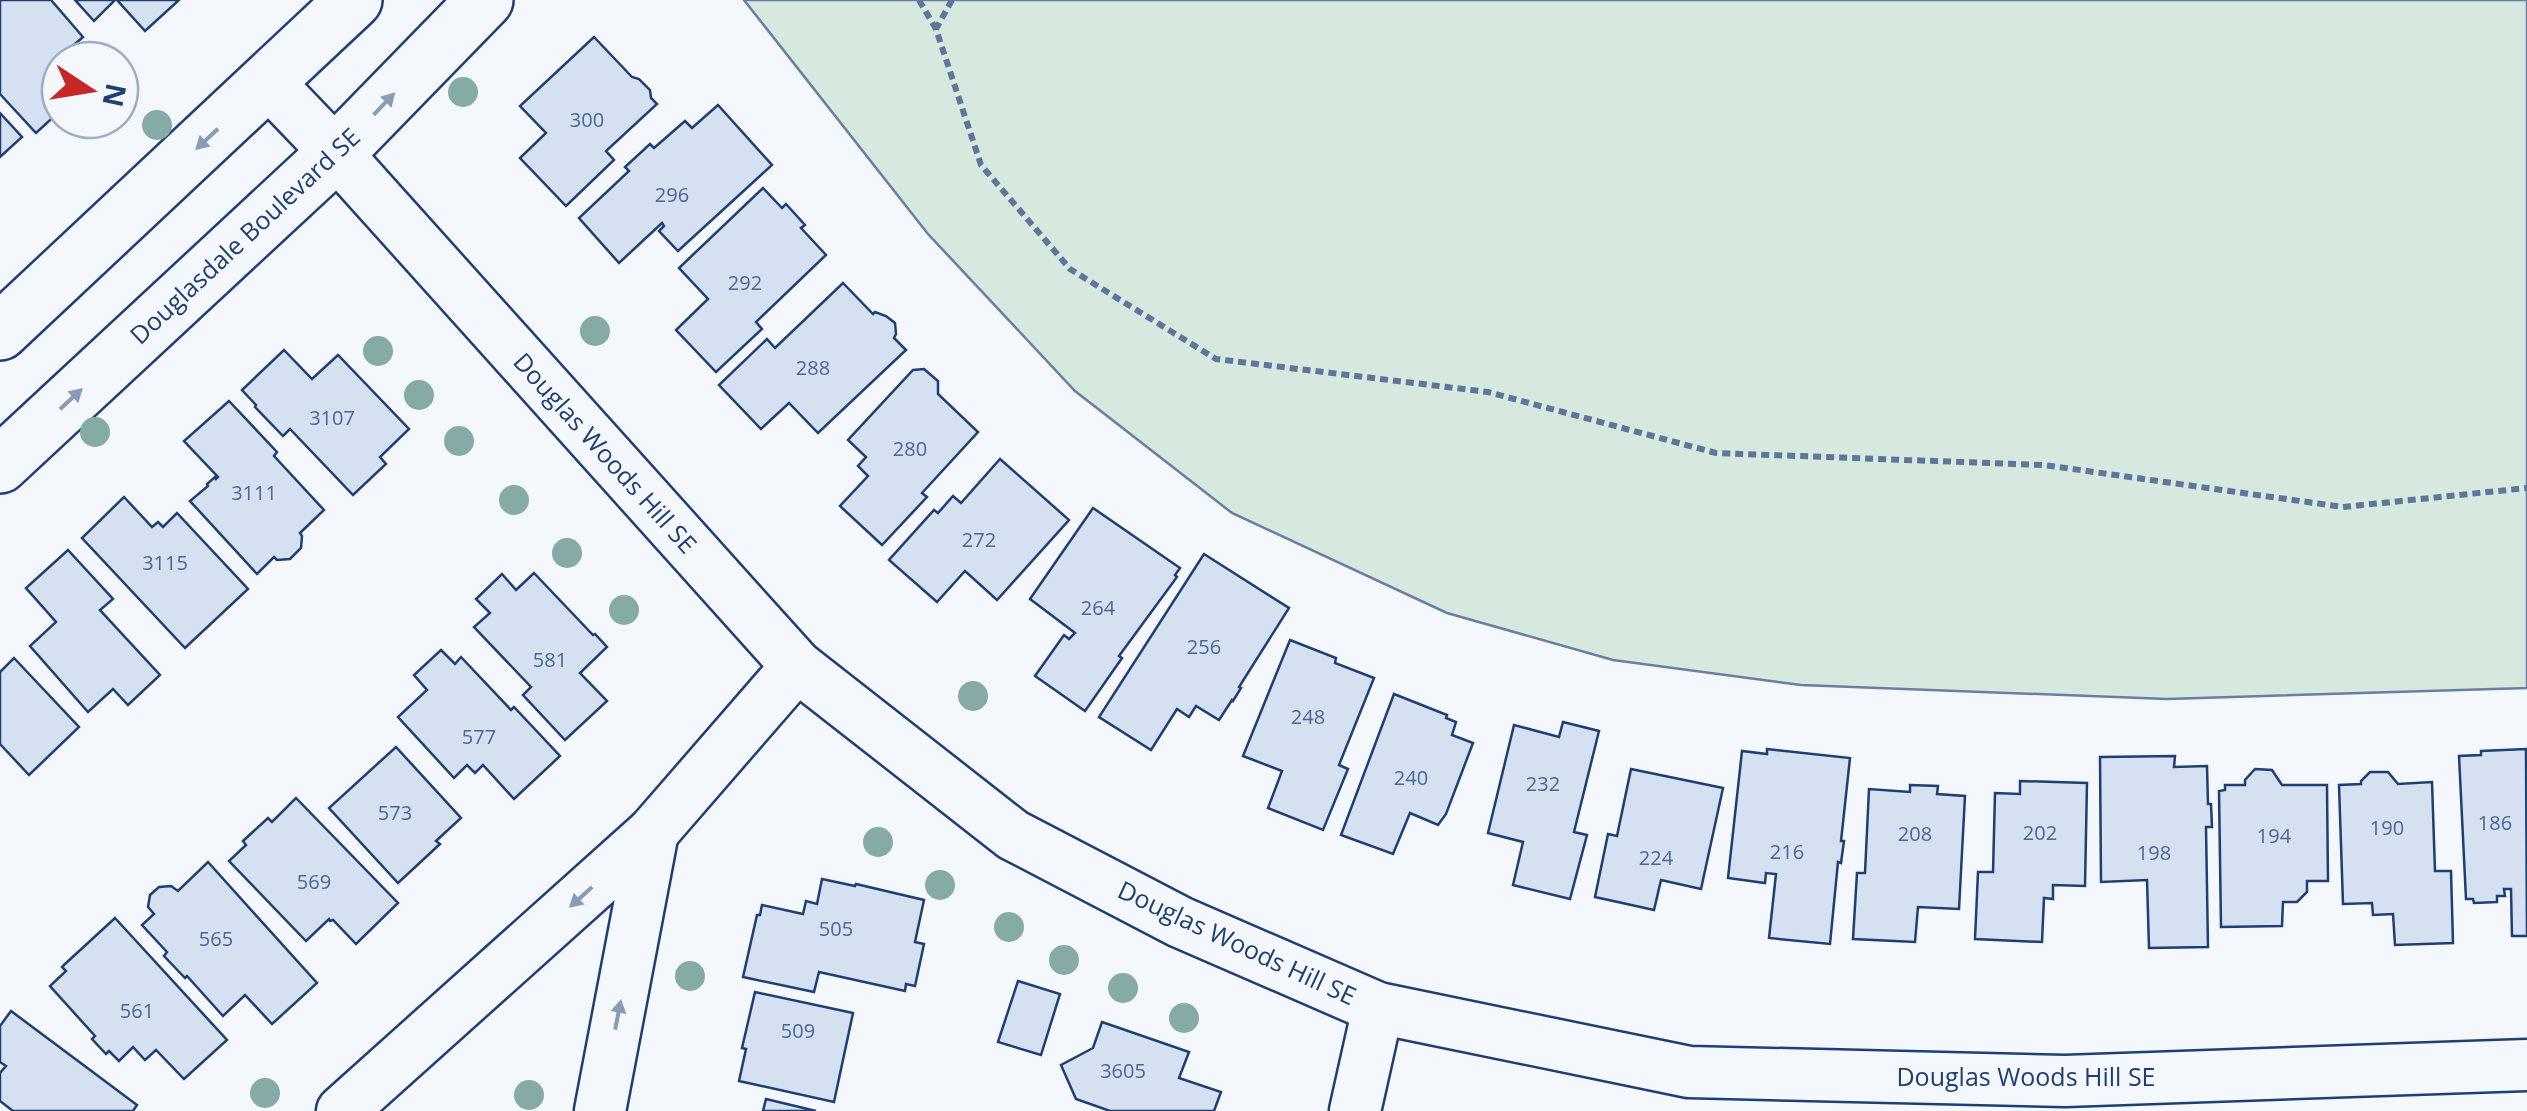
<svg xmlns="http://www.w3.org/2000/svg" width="2527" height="1111" font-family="'Open Sans',sans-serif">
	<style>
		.green { fill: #d7e8df; stroke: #687fa3; stroke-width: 2.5 }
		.building { fill: #d5e0f0; stroke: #1d3f73; stroke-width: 2.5 }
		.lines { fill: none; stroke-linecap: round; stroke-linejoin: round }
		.minor-casing { stroke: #1d3f73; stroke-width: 55 }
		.tertiary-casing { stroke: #1d3f73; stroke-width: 60 }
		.path { stroke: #5e769c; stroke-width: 6; stroke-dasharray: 8 5; stroke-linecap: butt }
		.minor { stroke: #f4f7fb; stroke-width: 50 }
		.tertiary { stroke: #f4f7fb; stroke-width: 55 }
		.tree { fill: #86aba6 }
		.oneway { fill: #889bb7 }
		.labels { text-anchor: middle; stroke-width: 8; stroke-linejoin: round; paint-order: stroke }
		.number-label { font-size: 20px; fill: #4b6792 }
		.street-label { font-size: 25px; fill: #1d3f73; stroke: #f4f7fb }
	</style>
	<rect width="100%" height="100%" fill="#f4f7fb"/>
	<!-- green -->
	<polygon class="green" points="744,0 2527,0 2527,688 2167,699 1801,685 1613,660 1447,613 1232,513 1075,391 928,234"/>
	<!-- building -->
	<g class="building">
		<polygon points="0,0 51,0 83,37 53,63 60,71 60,111 36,133 0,94"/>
		<polygon points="75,0 115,0 94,21"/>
		<polygon points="117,0 179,0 145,31"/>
		<polygon points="594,37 632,77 639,79 650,90 651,98 657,104 606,151 614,160 566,206 520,158 546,133 520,106"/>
		<polygon points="718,105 772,165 678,251 659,231 664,226 662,223 619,263 579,218 629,171 625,167 650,144 654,148 685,121 692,128"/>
		<polygon points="0,113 22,137 0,157"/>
		<polygon points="763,188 782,208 786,204 805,225 801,228 826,255 756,322 762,329 716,372 676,330 708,299 679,268"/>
		<polygon points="843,283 873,314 875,312 886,316 895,323 896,334 894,338 906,350 818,433 789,403 761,429 719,385 767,339 775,348"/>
		<polygon points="284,350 312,379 338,355 409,429 380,457 386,464 353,495 290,429 283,436 255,407 256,405 242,390"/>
		<polygon points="924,369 938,381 938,394 978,432 922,493 927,497 882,545 840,506 868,476 858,466 866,457 848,440 913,370"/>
		<polygon points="229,401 277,452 274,456 324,510 300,533 302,536 301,548 290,559 277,560 274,557 257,574 190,501 208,486 207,484 215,477 216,479 218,477 184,441"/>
		<polygon points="1000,459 1069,520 997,600 965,571 937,602 889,560 934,510 938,513 953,496 961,503"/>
		<polygon points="124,497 152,527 158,522 163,527 177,513 248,589 185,648 82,538"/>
		<polygon points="1093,508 1180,568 1175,575 1177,577 1119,656 1122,658 1085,711 1035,676 1064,635 1069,639 1075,633 1030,599"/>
		<polygon points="68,550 113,599 100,610 160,675 128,705 113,689 88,712 30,646 56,622 26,588"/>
		<polygon points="1204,554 1289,608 1239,687 1241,688 1233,701 1232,700 1219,720 1196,706 1189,717 1177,709 1151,750 1099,717"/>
		<polygon points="534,573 593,635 595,634 607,647 580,673 607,701 565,740 523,695 531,687 474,627 490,613 476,599 502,574 516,590"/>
		<polygon points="1290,640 1336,658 1335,663 1374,678 1339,765 1348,769 1323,830 1268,808 1282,771 1243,756"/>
		<polygon points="441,650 455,664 461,657 511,710 514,707 560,756 514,799 483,765 475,773 467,765 454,778 398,717 427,690 414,675"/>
		<polygon points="14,658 79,727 29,775 0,744 0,672"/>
		<polygon points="1394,694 1447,715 1446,718 1456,722 1452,735 1473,743 1446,814 1438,825 1410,813 1393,854 1341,835"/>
		<polygon points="1563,722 1599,731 1574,832 1587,835 1570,899 1513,885 1523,842 1488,833 1514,725 1559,737"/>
		<polygon points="396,747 461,818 436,841 440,844 398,883 329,808"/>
		<polygon points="1767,749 1850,758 1841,841 1844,841 1841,863 1838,862 1830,944 1769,938 1776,874 1766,873 1765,883 1728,878 1742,751 1767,754"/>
		<polygon points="2526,749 2527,936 2512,936 2511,889 2504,889 2505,896 2497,896 2497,902 2474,903 2473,899 2466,899 2459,756 2481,755 2481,751"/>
		<polygon points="2175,756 2174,767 2207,766 2208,804 2211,804 2212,827 2206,827 2208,947 2149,948 2147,880 2101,882 2100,757"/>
		<polygon points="1631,769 1723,788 1701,889 1661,880 1654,910 1595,897 1608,834 1617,836"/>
		<polygon points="2255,769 2272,770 2282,785 2327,785 2328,881 2307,881 2307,892 2297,902 2283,902 2282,926 2221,927 2219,791 2225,790 2225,785 2245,785 2245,780"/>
		<polygon points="2370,772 2388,772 2398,784 2432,782 2435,871 2451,871 2453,943 2395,945 2393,914 2373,915 2372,903 2343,904 2339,785 2361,784 2361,781"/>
		<polygon points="2020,781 2087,783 2085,886 2053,885 2053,899 2044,898 2042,942 1975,939 1978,872 1993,872 1995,793 2020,794"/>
		<polygon points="1910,785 1938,786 1937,794 1965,796 1959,909 1918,907 1915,942 1853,939 1857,873 1865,873 1869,789 1910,792"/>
		<polygon points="296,798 398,903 356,944 333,920 330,921 329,919 306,941 229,861 246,845 243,841 268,818 272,822"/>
		<polygon points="208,862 317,983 272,1024 245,995 223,1016 187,976 185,978 164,956 167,952 142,925 154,914 148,907 150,895 159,887 171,886 178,891"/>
		<polygon points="822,879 855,886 856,884 924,900 915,942 924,944 915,986 906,984 905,991 819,972 814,992 743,977 757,915 760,915 762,905 803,914 806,901 817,904"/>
		<polygon points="115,918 227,1040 184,1079 156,1050 145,1060 133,1047 119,1061 109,1051 106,1054 92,1039 95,1036 50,986 66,971 62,967 65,964"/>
		<polygon points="1018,981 1060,994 1041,1055 998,1042"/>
		<polygon points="755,992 853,1013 834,1102 739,1081 746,1049 742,1048"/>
		<polygon points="11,1011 137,1105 133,1111 13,1111 0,1101 0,1073 6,1066 0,1062 0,1026"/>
		<polygon points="1102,1022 1189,1052 1179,1078 1221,1092 1214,1111 1110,1111 1076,1099 1061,1065 1093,1048"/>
		<polygon points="766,1099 816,1111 763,1111"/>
	</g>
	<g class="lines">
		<defs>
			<g id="minor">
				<polyline points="268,82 336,153 797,666 1013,835 1180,922 1378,1008 1689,1072 2065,1081 2527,1065"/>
				<polyline points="342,1111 653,832 797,666"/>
				<polyline points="600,1111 653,832"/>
				<polyline points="1355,1111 1378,1008"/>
			</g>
			<g id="tertiary">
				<polyline points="0,332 354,0"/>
				<polyline points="0,465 336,153 485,0"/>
			</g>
		</defs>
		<!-- minor casing -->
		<use href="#minor" class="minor-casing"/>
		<!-- tertiary casing -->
		<use href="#tertiary" class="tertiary-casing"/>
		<!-- path -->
		<g class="path">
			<polyline points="919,0 936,29"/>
			<polyline points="952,0 936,29 981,165 1070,269 1216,359 1488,392 1716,453 2044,465 2343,507 2527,488"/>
		</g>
		<!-- minor -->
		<use href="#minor" class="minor"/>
		<!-- tertiary -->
		<use href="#tertiary" class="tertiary"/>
	</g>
	<!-- trees -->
	<g class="tree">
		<circle cx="463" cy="92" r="15"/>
		<circle cx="157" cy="125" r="15"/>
		<circle cx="595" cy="331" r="15"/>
		<circle cx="378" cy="351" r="15"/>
		<circle cx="419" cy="395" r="15"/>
		<circle cx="95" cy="432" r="15"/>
		<circle cx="459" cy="441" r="15"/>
		<circle cx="514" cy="500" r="15"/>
		<circle cx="567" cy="553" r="15"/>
		<circle cx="624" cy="610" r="15"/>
		<circle cx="973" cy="696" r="15"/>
		<circle cx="878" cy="842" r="15"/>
		<circle cx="940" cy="885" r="15"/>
		<circle cx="1009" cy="927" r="15"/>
		<circle cx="1064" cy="960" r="15"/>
		<circle cx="690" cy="976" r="15"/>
		<circle cx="1123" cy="988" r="15"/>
		<circle cx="1184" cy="1018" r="15"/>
		<circle cx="265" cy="1093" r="15"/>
		<circle cx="529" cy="1095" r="15"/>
	</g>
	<!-- one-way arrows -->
	<defs><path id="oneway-solid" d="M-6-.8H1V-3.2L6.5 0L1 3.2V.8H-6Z" transform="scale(2.5)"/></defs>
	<g class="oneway">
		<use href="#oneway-solid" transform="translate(384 104) rotate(-46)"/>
		<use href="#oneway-solid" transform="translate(207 139) rotate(137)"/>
		<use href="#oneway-solid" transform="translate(71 399) rotate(-43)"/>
		<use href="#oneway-solid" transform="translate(581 897) rotate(138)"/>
		<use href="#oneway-solid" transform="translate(618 1015) rotate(-79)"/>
	</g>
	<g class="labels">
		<!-- number labels -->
		<g class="number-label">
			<text x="587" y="127">300</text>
			<text x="672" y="202">296</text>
			<text x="745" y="290">292</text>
			<text x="813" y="375">288</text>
			<text x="332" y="425">3107</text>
			<text x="910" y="456">280</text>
			<text x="254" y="500">3111</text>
			<text x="979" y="547">272</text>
			<text x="165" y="570">3115</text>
			<text x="1098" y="615">264</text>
			<text x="1204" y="654">256</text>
			<text x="550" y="667">581</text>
			<text x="1308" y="724">248</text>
			<text x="479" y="744">577</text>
			<text x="1411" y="785">240</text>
			<text x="1543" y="791">232</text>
			<text x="395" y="820">573</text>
			<text x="2495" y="830">186</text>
			<text x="2387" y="835">190</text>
			<text x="2040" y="840">202</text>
			<text x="1915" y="841">208</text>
			<text x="2274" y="843">194</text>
			<text x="1787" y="859">216</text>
			<text x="2154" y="860">198</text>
			<text x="1656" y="865">224</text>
			<text x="314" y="889">569</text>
			<text x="836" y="936">505</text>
			<text x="216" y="946">565</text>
			<text x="137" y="1018">561</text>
			<text x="798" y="1038">509</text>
			<text x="1123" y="1078">3605</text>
		</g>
		<!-- street labels -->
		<g class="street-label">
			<text transform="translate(245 236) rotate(-43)" y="9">Douglasdale Boulevard SE</text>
			<text transform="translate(605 453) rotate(48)" y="9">Douglas Woods Hill SE</text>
			<text transform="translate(1237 943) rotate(25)" y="9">Douglas Woods Hill SE</text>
			<text x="2026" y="1086">Douglas Woods Hill SE</text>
		</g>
	</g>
	<!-- north arrow -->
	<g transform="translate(90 90) rotate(102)"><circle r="48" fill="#f4f7fb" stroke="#9eadc5" stroke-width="2.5"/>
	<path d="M0-8L18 38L0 25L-18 38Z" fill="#c62828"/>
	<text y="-15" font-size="28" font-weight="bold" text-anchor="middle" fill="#1d3f73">N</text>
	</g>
</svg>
